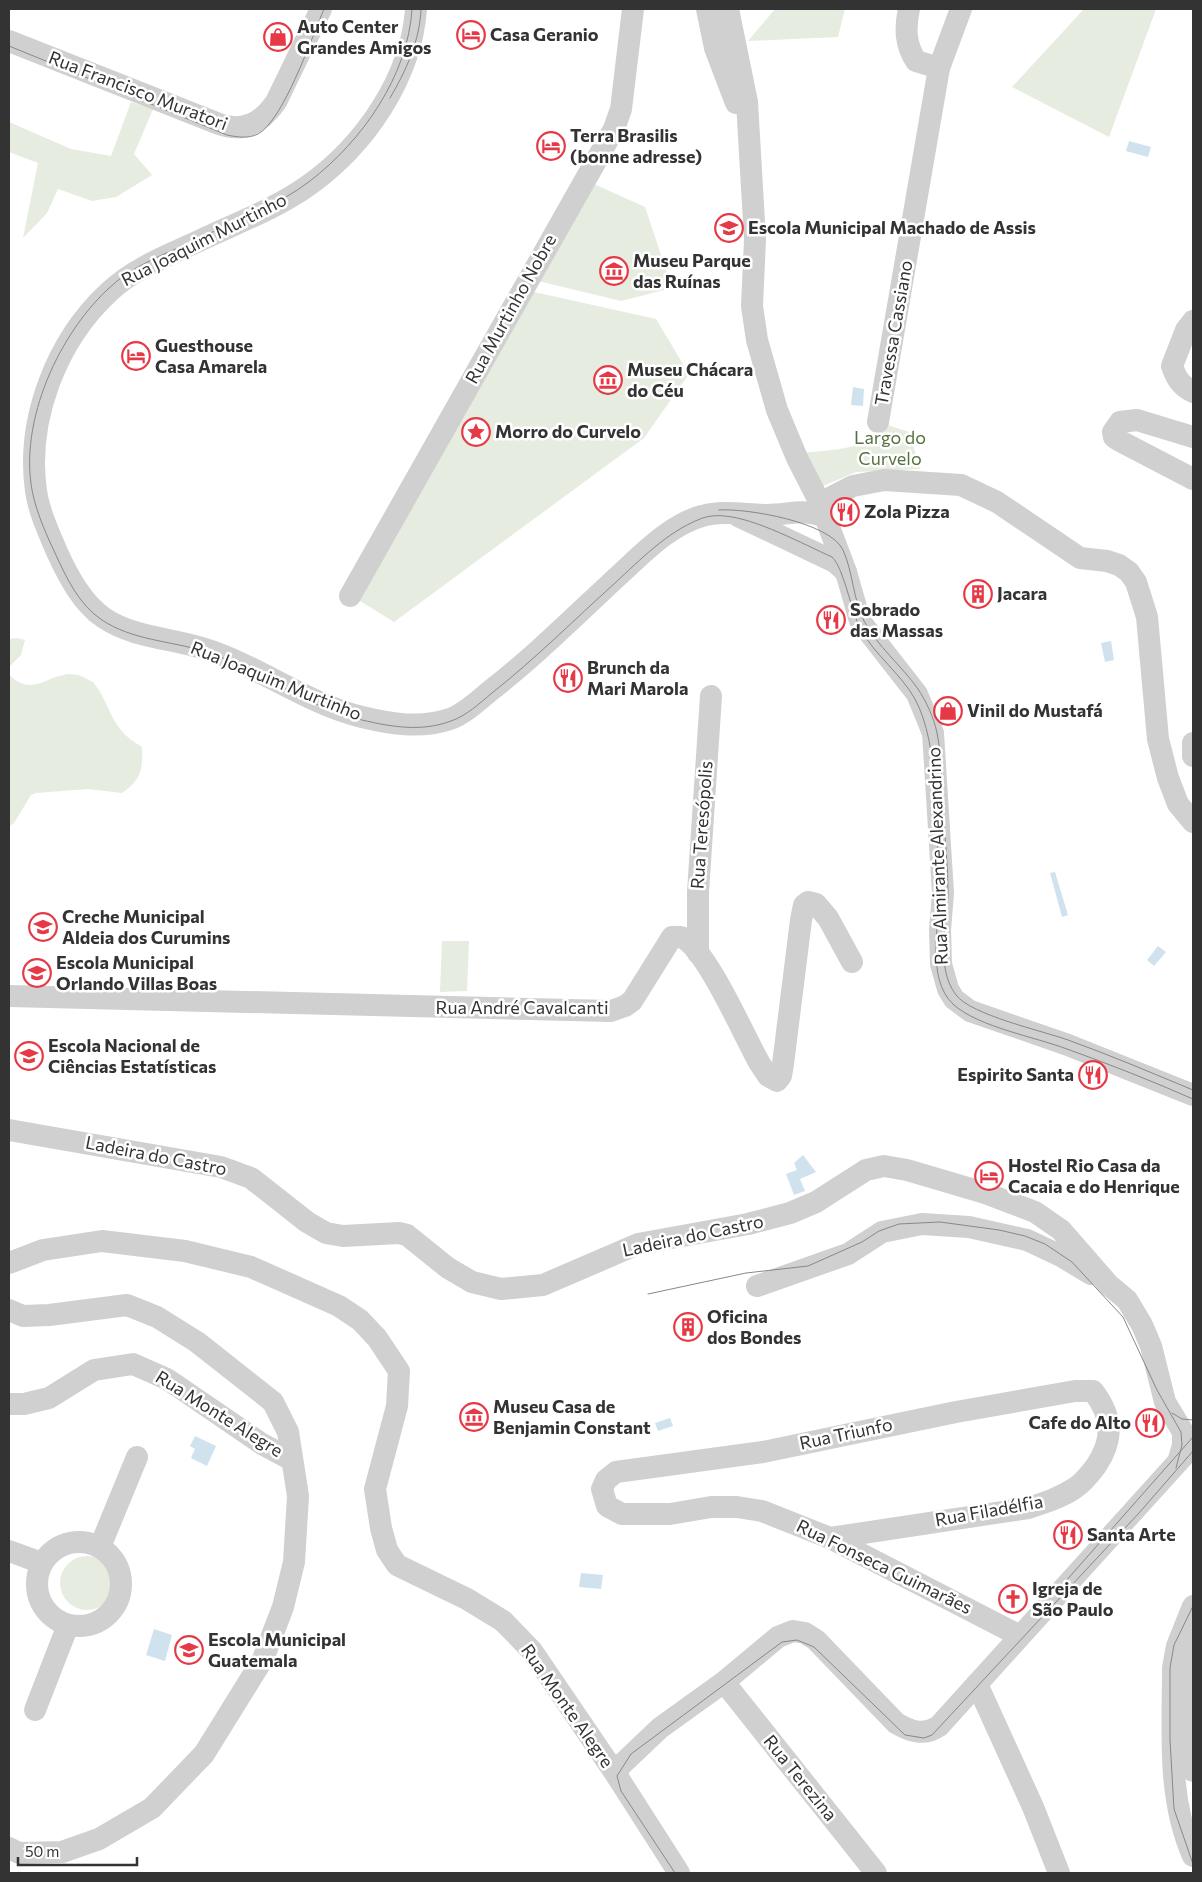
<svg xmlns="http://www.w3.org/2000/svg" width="1202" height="1882" font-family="Commissioner,sans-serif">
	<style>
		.green { fill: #e6ecdf }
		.water { fill: #cfe2ee }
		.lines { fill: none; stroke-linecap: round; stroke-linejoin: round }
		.minor { stroke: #d0d0d0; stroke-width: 22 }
		.tram { stroke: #888; stroke-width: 1 }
		.labels { text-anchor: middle; stroke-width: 5; stroke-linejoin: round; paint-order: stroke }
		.poi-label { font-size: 18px; font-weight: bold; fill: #333; stroke: #fff; text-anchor: start }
		.street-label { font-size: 18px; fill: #333; stroke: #fff }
		.park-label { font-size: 18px; fill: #56703f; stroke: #fff }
	</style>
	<rect width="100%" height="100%" fill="#fff"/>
	<!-- green -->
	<g class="green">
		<polygon points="775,9 845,9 838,37 748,41"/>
		<polygon points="1084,9 1156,9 1109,137 1012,87"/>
		<polygon points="131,102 153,109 134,154 152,175 116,197 92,201 58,189 47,213 23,238 38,163 9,152 9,122 71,149 111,156"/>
		<polygon points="585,180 645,207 672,288 621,301 530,279"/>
		<polygon points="525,290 656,319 689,374 644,438 394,622 352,596"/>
		<path d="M 878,422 L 909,432 L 920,469 L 856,472 L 816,489 L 801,453 C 818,451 860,450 872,437 C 875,433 876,426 878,422 Z"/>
		<polygon points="17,638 25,640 21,655 9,667 9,639"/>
		<path d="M 68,674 L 79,675 L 93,682 C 114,709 108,727 142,747 C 143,769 141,780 122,793 L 88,789 L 36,793 L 31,795 L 14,823 L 9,826 L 9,675 C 33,696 42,678 68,674 Z"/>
		<polygon points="442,941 469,941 467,991 440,992"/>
		<circle cx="87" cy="1583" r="27"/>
	</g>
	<!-- water -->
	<g class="water">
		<polygon points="1129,141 1151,147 1148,157 1126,151"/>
		<polygon points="853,387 864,389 863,406 851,405"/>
		<polygon points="1111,641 1114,660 1105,662 1101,643"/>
		<polygon points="1055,872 1068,915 1062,917 1050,873"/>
		<polygon points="1158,946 1166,952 1154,966 1147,960"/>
		<polygon points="803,1155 816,1172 800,1179 805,1191 794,1195 786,1174 797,1170 794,1163"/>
		<polygon points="670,1418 673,1426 658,1431 655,1423"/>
		<polygon points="195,1436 216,1446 207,1466 191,1458 195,1449 190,1446"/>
		<polygon points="581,1573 603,1575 601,1589 579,1587"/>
		<polygon points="154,1629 172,1635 165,1661 146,1655"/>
	</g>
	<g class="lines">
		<!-- minor -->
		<g class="minor">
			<path d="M 416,9 C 411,78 365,145 309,185 C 277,208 237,223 201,240 C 169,255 134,268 109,292 C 56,341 26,420 36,491 C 39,512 49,533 57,552 C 68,576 82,603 104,618 C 134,638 172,638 205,649 C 259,666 307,704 362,717 C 391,724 420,729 450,719 C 464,714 478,701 490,691 C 539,653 583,608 629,566 C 649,547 675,523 702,516 C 723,510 746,515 767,515 C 789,515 801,508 823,516"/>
			<polyline points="707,9 715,48 736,103"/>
			<polyline points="728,9 747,102 755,239 752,306 757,340 777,410 797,458 820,503 846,572 860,621 917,694 933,733 943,893 940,930 941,964 948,989 954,999 970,1011 1068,1045 1193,1095"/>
			<path d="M 909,9 C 905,28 905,44 916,61 L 939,68 L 961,9"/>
			<path d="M 9,41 L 219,124 C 244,133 262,122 276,102 L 321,9"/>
			<path d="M 1193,321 L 1186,330 L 1172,366 C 1176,378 1181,386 1193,392"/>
			<polyline points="878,422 939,68"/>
			<polyline points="1193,437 1137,420 1120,422 1113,432 1114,437 1120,441 1193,479"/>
			<polyline points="820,503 853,486 884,480 961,485 997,502 1080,558 1107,561 1119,565 1129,572 1136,582 1147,617 1158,739 1168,778 1178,804 1193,822"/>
			<polyline points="738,516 835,562 846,572"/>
			<polyline points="350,596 614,129 621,109 633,9"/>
			<polyline points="1193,743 1193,756"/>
			<polyline points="698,953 698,892 711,696"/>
			<path d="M 9,996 L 611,1011 L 625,1006 L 632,1001 L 672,937 C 676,937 680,936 683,938 C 708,952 744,1036 760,1064 L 768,1076 L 777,1081 L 781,1076 L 783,1064 L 801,920 L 804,905 L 808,902 L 816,904 L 828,918 L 852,962"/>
			<polyline points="9,1130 221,1167 251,1178 307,1222 326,1233 343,1236 399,1233 407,1235 448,1268 472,1282 501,1289 543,1285 638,1244 748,1224 790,1213 816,1202 866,1170 884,1166 907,1170 985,1193 1035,1212 1061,1230 1109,1285 1127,1300 1142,1325 1151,1346 1165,1402 1183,1432 1183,1445 1178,1462"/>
			<polyline points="9,1263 43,1250 102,1241 185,1251 251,1267 339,1306 360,1320 377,1338 399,1371 397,1406 375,1489 381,1528 387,1550 397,1565 467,1599 503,1621 532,1651 617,1776 679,1873"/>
			<polyline points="757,1286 848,1254 882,1232 922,1224 969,1227 1027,1240 1061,1256 1091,1274"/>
			<polyline points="9,1310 23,1316 49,1315 127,1305 157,1317 197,1342 273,1402 288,1432 298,1496 294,1562 283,1607 263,1659 204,1754 152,1808 99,1839 62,1852 19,1853 9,1848"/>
			<polyline points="9,1404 24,1404 49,1398 94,1370 133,1364 167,1379 262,1444 292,1460"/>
			<path d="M 830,1538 L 1028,1508 C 1044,1503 1060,1498 1075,1488 C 1083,1483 1090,1474 1096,1466 C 1114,1439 1113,1417 1093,1391 L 1075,1391 L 956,1412 L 763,1452 L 616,1472 L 606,1480 L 602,1489 L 607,1506 L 622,1514 L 670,1514 L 711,1507 L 737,1507 L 762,1511 L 830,1538 L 1020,1636"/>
			<circle cx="79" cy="1584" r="42"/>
			<polyline points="100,1547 137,1457"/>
			<polyline points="9,1551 42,1563"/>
			<path d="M 1193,1606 L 1177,1646 L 1173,1668 C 1173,1731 1167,1797 1193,1856"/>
			<polyline points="1193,1644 1188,1677 1193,1771"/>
			<polyline points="724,1682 876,1873"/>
			<polyline points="977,1684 1033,1807 1059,1873"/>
			<polyline points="35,1710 68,1625"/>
			<path d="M 617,1776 L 619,1767 L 660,1728 L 724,1682 L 778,1637 L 793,1631 L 805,1633 L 816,1640 L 896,1723 C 911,1732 924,1736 939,1726 L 1187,1452"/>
		</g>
		<!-- tram -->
		<g class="tram">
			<path d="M 412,9 C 408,76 362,141 310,181 C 278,206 236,220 200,238 C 168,253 132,265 107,290 C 56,338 16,429 34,499 C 39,518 47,536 55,553 C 66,577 79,605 102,620 C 132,640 170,641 204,651 C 259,669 306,707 362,720 C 392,727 422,732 451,721 C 466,716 480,703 492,693 C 535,659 574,620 615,583 C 640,560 667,532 700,519 C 707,516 717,515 724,516 C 755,518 803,544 832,557 C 844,568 851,612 861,630 C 875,655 901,674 915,699 C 940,745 936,831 939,885 C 941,920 924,978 954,1005 C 979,1027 1035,1037 1067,1049 C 1109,1064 1152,1081 1193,1099"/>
			<path d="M 9,46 L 227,135 C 237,137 248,139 258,134 C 283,121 312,37 324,9"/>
			<path d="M 390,98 C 406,71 420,40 421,9"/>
			<path d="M 719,510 C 746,508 830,522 843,550 C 853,572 853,599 864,621 C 877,646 902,666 918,689 C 926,701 934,718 937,733 C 942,758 942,785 943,811 C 945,838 948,866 948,893 C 947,925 935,967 956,995 C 971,1015 1043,1031 1068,1040 C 1110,1055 1152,1073 1193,1090"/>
			<polyline points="648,1294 746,1273 808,1266 862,1242 879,1231 899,1224 940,1222 999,1230 1025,1236 1045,1244 1072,1262 1123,1317 1157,1390 1181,1432 1182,1445 1176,1468"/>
			<polyline points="1172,1413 1182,1419 1193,1420"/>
			<polyline points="1060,1592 1065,1582 1193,1437"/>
			<polyline points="1193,1606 1174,1645 1170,1668 1170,1740 1174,1809 1193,1864"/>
			<polyline points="675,1873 621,1791 617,1776 631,1754 782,1642 797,1640 814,1647 905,1735 924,1738 932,1735 1139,1513 1193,1451"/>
		</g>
	</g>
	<!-- icons -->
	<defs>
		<symbol id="hotel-ring" viewBox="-11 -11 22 22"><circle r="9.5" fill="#fff" stroke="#e63946" stroke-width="1.5"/><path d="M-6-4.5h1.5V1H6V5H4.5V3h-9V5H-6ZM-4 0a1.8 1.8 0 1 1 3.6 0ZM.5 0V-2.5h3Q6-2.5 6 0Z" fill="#e63946"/></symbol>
		<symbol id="shop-ring" viewBox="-11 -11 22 22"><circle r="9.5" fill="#fff" stroke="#e63946" stroke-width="1.5"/><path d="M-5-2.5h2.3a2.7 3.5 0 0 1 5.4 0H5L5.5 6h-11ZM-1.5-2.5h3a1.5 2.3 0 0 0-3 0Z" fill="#e63946"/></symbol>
		<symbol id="school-ring" viewBox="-11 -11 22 22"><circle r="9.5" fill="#fff" stroke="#e63946" stroke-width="1.5"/><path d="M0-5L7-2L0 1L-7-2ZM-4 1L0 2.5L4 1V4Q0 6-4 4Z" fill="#e63946"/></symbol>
		<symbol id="museum-ring" viewBox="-11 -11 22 22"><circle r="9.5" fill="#fff" stroke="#e63946" stroke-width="1.5"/><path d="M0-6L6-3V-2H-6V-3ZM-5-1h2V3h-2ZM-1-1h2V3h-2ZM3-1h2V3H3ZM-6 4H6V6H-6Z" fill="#e63946"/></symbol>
		<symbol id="sight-ring" viewBox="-11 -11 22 22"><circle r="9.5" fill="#fff" stroke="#e63946" stroke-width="1.5"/><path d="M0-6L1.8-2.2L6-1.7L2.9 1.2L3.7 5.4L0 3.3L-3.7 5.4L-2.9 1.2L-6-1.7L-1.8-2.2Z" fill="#e63946"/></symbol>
		<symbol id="restaurant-ring" viewBox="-11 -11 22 22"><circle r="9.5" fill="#fff" stroke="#e63946" stroke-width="1.5"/><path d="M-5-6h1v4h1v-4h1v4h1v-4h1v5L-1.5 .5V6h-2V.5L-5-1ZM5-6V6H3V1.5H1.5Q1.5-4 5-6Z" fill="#e63946"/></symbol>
		<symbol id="building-ring" viewBox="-11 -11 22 22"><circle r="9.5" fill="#fff" stroke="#e63946" stroke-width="1.5"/><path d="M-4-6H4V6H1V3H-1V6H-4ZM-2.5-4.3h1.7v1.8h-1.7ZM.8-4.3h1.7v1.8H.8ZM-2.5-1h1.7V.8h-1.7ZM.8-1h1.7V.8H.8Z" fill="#e63946"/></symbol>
		<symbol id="university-ring" viewBox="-11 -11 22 22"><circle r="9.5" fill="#fff" stroke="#e63946" stroke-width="1.5"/><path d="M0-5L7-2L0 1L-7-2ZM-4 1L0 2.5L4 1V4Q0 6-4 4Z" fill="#e63946"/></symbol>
		<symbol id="church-ring" viewBox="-11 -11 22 22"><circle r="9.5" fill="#fff" stroke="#e63946" stroke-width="1.5"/><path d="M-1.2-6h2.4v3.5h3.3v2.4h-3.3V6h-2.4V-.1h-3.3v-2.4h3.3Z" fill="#e63946"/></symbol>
	</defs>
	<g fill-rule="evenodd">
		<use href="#hotel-ring" x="455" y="19" width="32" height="32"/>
		<use href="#shop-ring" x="262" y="21" width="32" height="32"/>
		<use href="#hotel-ring" x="535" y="130" width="32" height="32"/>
		<use href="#school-ring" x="713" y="212" width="32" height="32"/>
		<use href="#museum-ring" x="598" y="255" width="32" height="32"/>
		<use href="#hotel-ring" x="120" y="340" width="32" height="32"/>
		<use href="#museum-ring" x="592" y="364" width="32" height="32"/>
		<use href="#sight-ring" x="460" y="416" width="32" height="32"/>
		<use href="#restaurant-ring" x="829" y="496" width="32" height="32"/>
		<use href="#building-ring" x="962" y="578" width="32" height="32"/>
		<use href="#restaurant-ring" x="815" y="604" width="32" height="32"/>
		<use href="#restaurant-ring" x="552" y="662" width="32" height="32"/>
		<use href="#shop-ring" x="932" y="695" width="32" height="32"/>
		<use href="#school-ring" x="27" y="911" width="32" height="32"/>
		<use href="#school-ring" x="21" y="957" width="32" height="32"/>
		<use href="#university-ring" x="13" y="1040" width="32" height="32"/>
		<use href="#restaurant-ring" x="1077" y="1059" width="32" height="32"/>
		<use href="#hotel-ring" x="973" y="1160" width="32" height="32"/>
		<use href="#building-ring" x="672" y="1311" width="32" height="32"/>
		<use href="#museum-ring" x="458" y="1401" width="32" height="32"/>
		<use href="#restaurant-ring" x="1134" y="1407" width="32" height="32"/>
		<use href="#restaurant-ring" x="1052" y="1519" width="32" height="32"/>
		<use href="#church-ring" x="997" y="1583" width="32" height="32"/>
		<use href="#school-ring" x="173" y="1634" width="32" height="32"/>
	</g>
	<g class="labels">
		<!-- poi labels -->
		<g class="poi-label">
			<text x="297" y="33">Auto Center<tspan x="297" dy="21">Grandes Amigos</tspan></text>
			<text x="490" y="41">Casa Geranio</text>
			<text x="570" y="142">Terra Brasilis<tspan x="570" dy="21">(bonne adresse)</tspan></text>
			<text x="748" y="234">Escola Municipal Machado de Assis</text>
			<text x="633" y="267">Museu Parque<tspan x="633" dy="21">das Ruínas</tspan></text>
			<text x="155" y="352">Guesthouse<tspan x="155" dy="21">Casa Amarela</tspan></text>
			<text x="627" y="376">Museu Chácara<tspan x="627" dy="21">do Céu</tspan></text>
			<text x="495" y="438">Morro do Curvelo</text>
			<text x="864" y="518">Zola Pizza</text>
			<text x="997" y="600">Jacara</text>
			<text x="850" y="616">Sobrado<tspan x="850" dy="21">das Massas</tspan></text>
			<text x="587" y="674">Brunch da<tspan x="587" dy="21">Mari Marola</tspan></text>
			<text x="967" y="717">Vinil do Mustafá</text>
			<text x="62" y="923">Creche Municipal<tspan x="62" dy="21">Aldeia dos Curumins</tspan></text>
			<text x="56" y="969">Escola Municipal<tspan x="56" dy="21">Orlando Villas Boas</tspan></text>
			<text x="48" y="1052">Escola Nacional de<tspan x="48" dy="21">Ciências Estatísticas</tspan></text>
			<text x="1074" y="1081" text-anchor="end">Espirito Santa</text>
			<text x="1008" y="1172">Hostel Rio Casa da<tspan x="1008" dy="21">Cacaia e do Henrique</tspan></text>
			<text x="707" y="1323">Oficina<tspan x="707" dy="21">dos Bondes</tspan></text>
			<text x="493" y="1413">Museu Casa de<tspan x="493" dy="21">Benjamin Constant</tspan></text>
			<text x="1131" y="1429" text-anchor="end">Cafe do Alto</text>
			<text x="1087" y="1541">Santa Arte</text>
			<text x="1032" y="1595">Igreja de<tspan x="1032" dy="21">São Paulo</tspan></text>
			<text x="208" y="1646">Escola Municipal<tspan x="208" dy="21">Guatemala</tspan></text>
		</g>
		<!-- street labels -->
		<g class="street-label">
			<text transform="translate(138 91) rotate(21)" y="6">Rua Francisco Muratori</text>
			<text transform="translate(204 240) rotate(-27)" y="6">Rua Joaquim Murtinho</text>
			<text transform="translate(511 309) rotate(-61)" y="6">Rua Murtinho Nobre</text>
			<text transform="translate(894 333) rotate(-80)" y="6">Travessa Cassiano</text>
			<text transform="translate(276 681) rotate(22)" y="6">Rua Joaquim Murtinho</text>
			<text transform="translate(702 825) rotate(-86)" y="6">Rua Teresópolis</text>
			<text transform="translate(938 856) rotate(-92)" y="6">Rua Almirante Alexandrino</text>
			<text x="522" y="1014">Rua André Cavalcanti</text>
			<text transform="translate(156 1156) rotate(11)" y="6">Ladeira do Castro</text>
			<text transform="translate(693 1236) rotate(-12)" y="6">Ladeira do Castro</text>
			<text transform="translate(219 1414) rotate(32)" y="6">Rua Monte Alegre</text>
			<text transform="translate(846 1434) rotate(-12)" y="6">Rua Triunfo</text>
			<text transform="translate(989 1511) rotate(-10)" y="6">Rua Filadélfia</text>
			<text transform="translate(884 1567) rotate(26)" y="6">Rua Fonseca Guimarães</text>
			<text transform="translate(567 1706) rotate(55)" y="6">Rua Monte Alegre</text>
			<text transform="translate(800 1778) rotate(51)" y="6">Rua Terezina</text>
		</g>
		<!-- park labels -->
		<g class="park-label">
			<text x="890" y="444">Largo do<tspan x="890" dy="21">Curvelo</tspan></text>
		</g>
	</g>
	<!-- border -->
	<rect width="1202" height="1882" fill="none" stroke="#333333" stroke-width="20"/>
	<!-- scale -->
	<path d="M18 1857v8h119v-8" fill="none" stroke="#333333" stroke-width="2.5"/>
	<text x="25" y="1857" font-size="15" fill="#333333" stroke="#ffffff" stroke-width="4" paint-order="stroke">50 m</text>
</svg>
